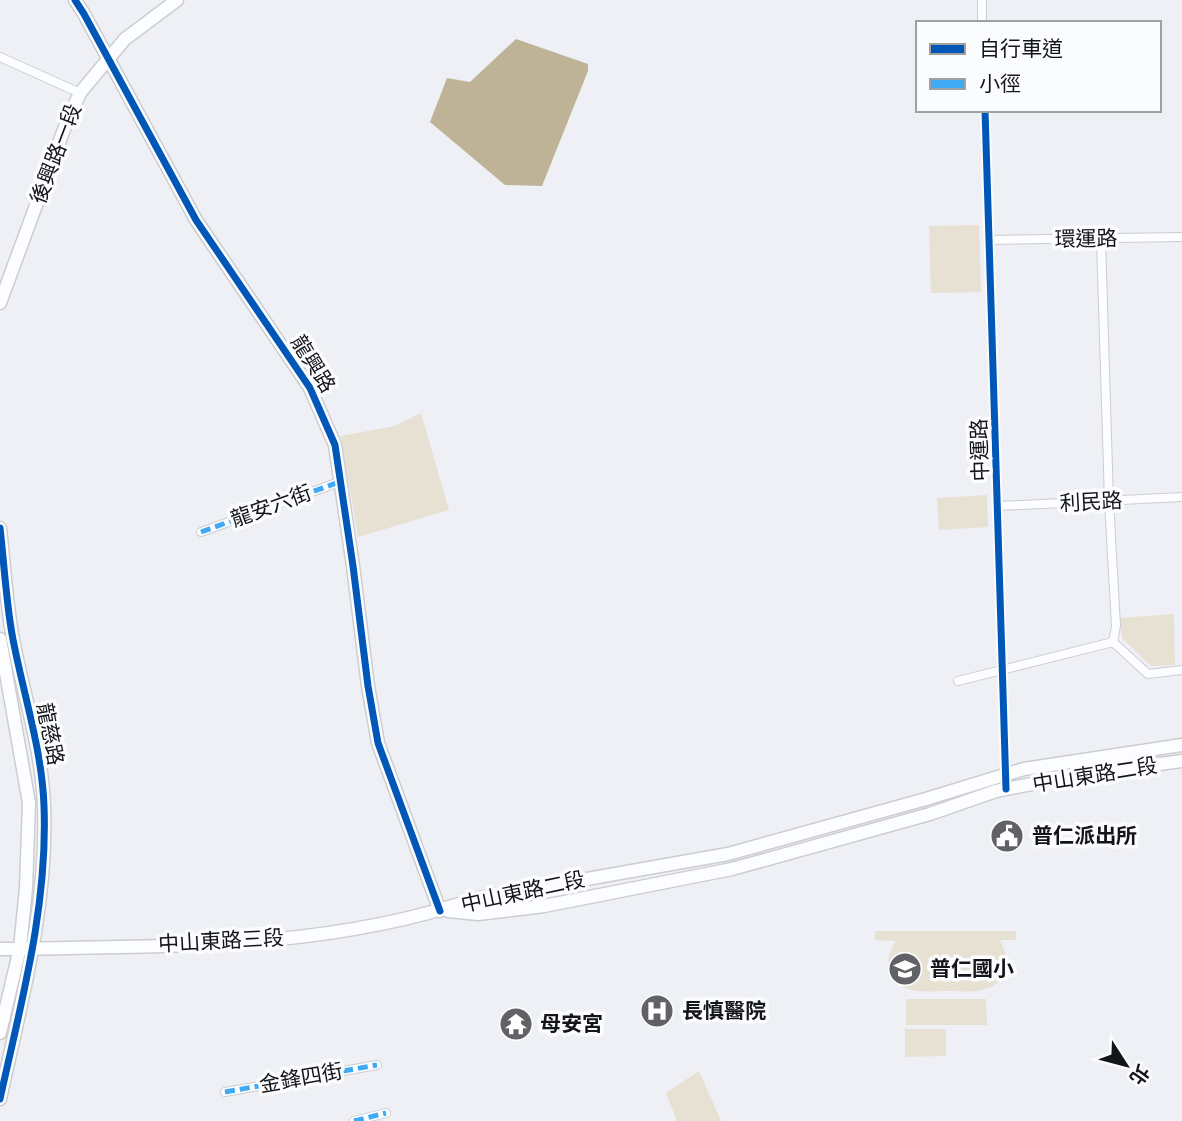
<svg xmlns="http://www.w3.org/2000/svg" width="1182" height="1121" font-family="Roboto,'Noto Sans TC',sans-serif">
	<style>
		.green { fill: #e7e1d3 }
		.water { fill: #beb397 }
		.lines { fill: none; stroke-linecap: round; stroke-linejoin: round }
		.street-casing { stroke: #cccdd1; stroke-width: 10 }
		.secondary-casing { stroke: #cccdd1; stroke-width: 15 }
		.street { stroke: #fcfdfe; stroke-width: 8 }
		.secondary { stroke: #fcfdfe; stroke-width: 12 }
		.quiet { stroke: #3fa9f5; stroke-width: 5; stroke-dasharray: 10 5; stroke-linecap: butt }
		.cycleway-casing { stroke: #fbfcfe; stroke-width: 11 }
		.cycleway { stroke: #0057b8; stroke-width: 7 }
		.labels { text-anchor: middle; stroke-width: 7; stroke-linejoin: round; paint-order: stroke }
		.street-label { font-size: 21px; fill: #141519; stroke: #fbfcfe }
		.poi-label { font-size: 21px; font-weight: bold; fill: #141519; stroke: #fbfcfe; text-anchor: start }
	</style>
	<rect width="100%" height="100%" fill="#eef0f6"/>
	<!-- green -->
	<g class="green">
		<polygon points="979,225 981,292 931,293 929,226"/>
		<polygon points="421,413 449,510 358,537 341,436 395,426"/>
		<polygon points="987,495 988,527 939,530 937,498"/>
		<polygon points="1174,614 1175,665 1151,666 1122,638 1120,618"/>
		<path d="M 875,931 L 1016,931 L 1016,940 L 999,940 C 1011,956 1009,982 986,989 C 975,993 960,991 948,991 C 936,991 921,993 909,989 C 887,982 883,958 896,941 L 875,940 Z"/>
		<polygon points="906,999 986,999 987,1025 906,1025"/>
		<polygon points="905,1029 946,1029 946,1056 905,1057"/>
		<polygon points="699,1071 721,1121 677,1121 666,1093"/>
	</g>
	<!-- water -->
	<polygon class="water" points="516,39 588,64 588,71 542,186 505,185 430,122 447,78 470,82"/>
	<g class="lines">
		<defs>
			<g id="street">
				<polyline points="982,0 982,23"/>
				<polyline points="0,57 80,93"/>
				<polyline points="985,110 1006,789"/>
				<polyline points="990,240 1182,237"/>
				<polyline points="1101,240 1109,501 1116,626 1113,642"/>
				<polyline points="999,506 1182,497"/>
				<polyline points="201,532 342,481"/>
				<polyline points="958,681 1113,642 1148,674 1182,670"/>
				<polyline points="225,1092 377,1065"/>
				<polyline points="354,1121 386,1113"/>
			</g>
			<g id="secondary">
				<polyline points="75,0 84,14 196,220 310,388 335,445 353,566 368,686 378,743 440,911"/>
				<polyline points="0,303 66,124 80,93 125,39 177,0"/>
				<path d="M 0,528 C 4,563 6,599 12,634 C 22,690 42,748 44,806 C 48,906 21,1003 0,1099"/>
				<polyline points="0,639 29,803 26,888 20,948 0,1033"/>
				<polyline points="448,911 478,914 544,906 732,869 930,814 996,791 1072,776 1182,761"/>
				<path d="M 0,949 C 158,946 323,951 474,899 L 728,854 L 926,799 L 1024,769 L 1182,745"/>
			</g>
		</defs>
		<!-- street casing -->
		<use href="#street" class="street-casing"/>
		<!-- secondary casing -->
		<use href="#secondary" class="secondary-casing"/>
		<!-- street -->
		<use href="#street" class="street"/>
		<!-- secondary -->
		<use href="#secondary" class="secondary"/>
		<!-- quiet -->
		<g class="quiet">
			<polyline points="201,532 342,481"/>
			<polyline points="225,1092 377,1065"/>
			<polyline points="354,1121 386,1113"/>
		</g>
		<defs>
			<g id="cycleway">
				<polyline points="75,0 84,14 196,220 310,388 335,445 353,566 368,686 378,743 440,911"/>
				<polyline points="985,110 1006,789"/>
				<path d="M 0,528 C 4,563 6,599 12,634 C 22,690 42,748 44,806 C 48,906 21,1003 0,1099"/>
			</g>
		</defs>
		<!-- cycleway casing -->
		<use href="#cycleway" class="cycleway-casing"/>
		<!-- cycleway -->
		<use href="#cycleway" class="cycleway"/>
	</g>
	<!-- icons -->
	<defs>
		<symbol id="civic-disc" viewBox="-11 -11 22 22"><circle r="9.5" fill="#606266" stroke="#fbfcfe"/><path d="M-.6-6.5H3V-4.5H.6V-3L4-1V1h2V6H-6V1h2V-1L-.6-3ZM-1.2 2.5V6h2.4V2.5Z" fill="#fff"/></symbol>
		<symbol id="school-disc" viewBox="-11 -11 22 22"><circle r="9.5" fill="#606266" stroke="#fbfcfe"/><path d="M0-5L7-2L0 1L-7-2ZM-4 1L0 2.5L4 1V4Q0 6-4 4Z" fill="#fff"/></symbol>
		<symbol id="hospital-disc" viewBox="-11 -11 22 22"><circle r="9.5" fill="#606266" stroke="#fbfcfe"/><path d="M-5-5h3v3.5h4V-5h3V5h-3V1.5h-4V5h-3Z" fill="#fff"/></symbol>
		<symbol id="temple-disc" viewBox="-11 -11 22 22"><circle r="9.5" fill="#606266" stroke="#fbfcfe"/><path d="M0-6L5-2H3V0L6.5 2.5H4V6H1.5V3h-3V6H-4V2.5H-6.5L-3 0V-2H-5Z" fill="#fff"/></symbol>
	</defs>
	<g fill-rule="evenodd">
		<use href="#civic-disc" x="988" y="817" width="38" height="38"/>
		<use href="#school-disc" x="886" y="950" width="38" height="38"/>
		<use href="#hospital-disc" x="638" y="992" width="38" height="38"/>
		<use href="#temple-disc" x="497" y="1005" width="38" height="38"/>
	</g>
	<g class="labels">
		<!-- street labels -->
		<g class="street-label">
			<text transform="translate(56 154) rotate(-69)" y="7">後興路一段</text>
			<text transform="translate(1086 239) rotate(-1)" y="7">環運路</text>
			<text transform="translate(313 364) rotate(58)" y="7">龍興路</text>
			<text transform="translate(980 450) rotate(-92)" y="7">中運路</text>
			<text transform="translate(1091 502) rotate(-3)" y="7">利民路</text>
			<text transform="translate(271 506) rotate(-20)" y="7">龍安六街</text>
			<text transform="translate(50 734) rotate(79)" y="7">龍慈路</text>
			<text transform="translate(1095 775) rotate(-9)" y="7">中山東路二段</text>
			<text transform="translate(523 892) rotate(-12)" y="7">中山東路二段</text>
			<text transform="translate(221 941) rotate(-3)" y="7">中山東路三段</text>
			<text transform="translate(301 1078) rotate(-10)" y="7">金鋒四街</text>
		</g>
		<!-- poi labels -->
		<g class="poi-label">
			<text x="1032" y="843">普仁派出所</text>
			<text x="930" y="976">普仁國小</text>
			<text x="682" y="1018">長慎醫院</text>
			<text x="540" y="1031">母安宮</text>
		</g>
	</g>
	<!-- legend -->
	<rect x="916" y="21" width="245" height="91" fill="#fbfcfe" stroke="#9fa0a2" stroke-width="2"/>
	<rect x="930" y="44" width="35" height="10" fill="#0057b8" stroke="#9fa0a2" stroke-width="2"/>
	<text x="979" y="56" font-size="21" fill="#141519">自行車道</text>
	<rect x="930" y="79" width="35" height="10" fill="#3fa9f5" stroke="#9fa0a2" stroke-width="2"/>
	<text x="979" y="91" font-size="21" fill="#141519">小徑</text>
	<!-- north arrow -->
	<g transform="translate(1126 1065) rotate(126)" stroke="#fbfcfe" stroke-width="5" paint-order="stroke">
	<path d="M0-5L12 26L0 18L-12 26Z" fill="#141519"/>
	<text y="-10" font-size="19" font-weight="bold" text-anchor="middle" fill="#141519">北</text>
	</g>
</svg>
